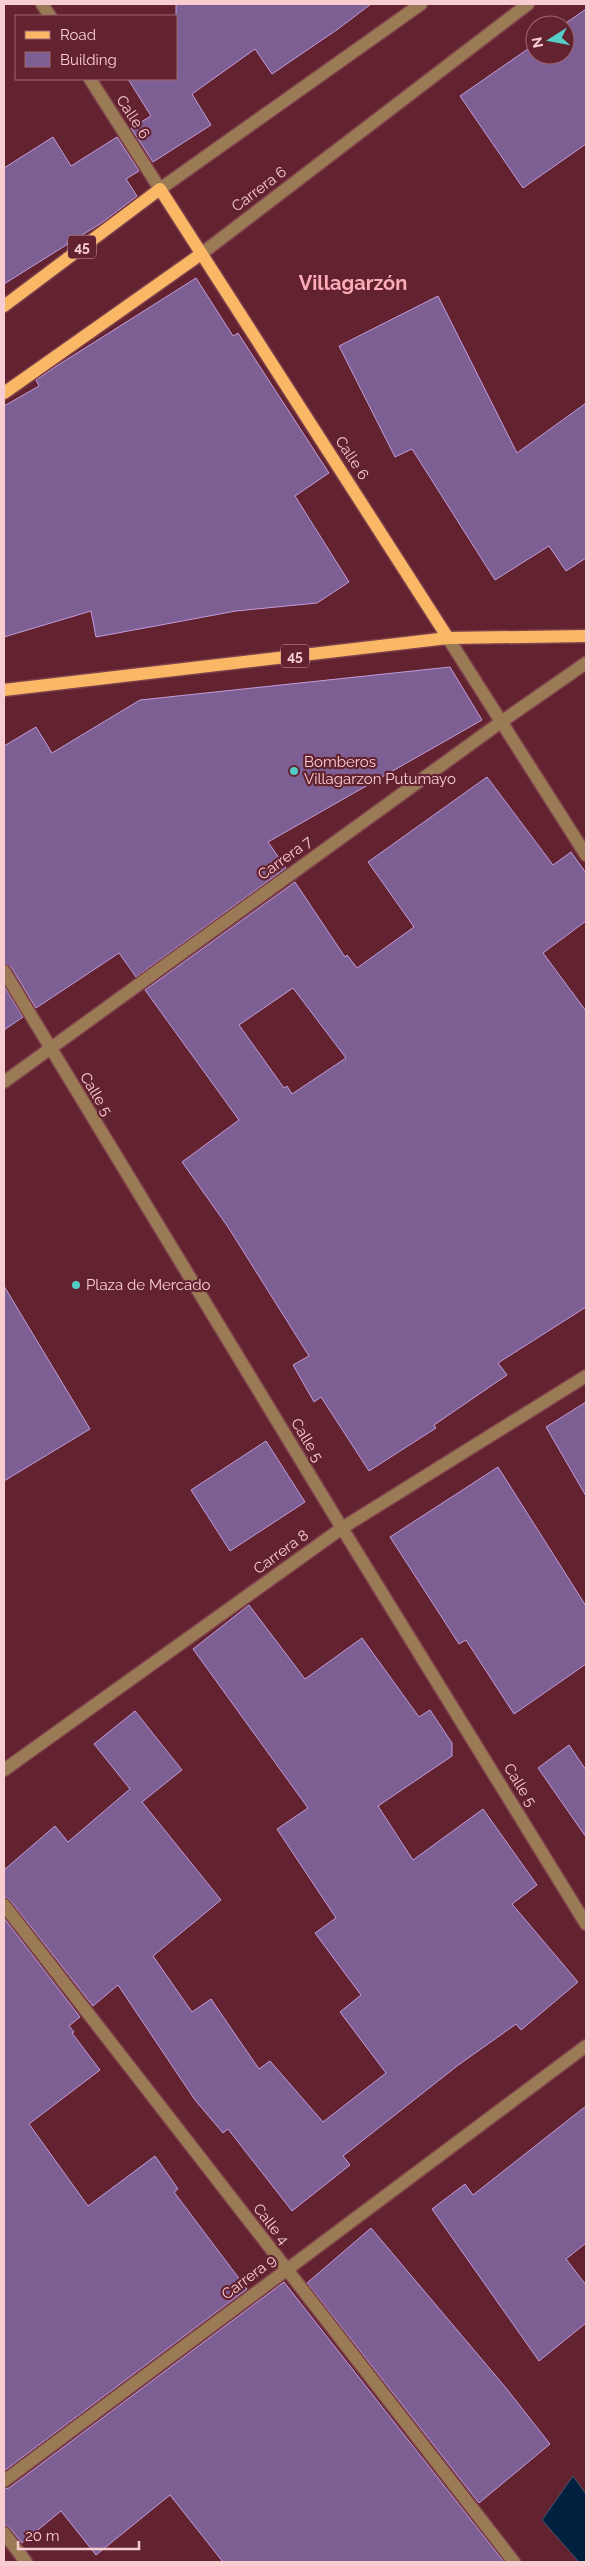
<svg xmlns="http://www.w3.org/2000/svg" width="590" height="2566" font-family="Raleway,sans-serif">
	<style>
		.water { fill: #00203f; stroke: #4a546b }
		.building { fill: #7e5f93; stroke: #c09dda; fill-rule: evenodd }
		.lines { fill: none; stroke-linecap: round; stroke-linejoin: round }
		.minor-casing { stroke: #7e414c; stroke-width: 15 }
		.major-casing { stroke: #7e414c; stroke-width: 15 }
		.minor { stroke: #9b7b55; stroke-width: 12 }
		.major { stroke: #fab866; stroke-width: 12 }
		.poi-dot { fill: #54cdc7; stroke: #63222f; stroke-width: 2 }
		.labels { text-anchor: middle; stroke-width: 4.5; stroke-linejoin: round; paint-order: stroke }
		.shield { fill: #63222f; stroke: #cb9aa1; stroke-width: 1 }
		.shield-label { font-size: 14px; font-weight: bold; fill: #f7cdd2 }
		.street-label { font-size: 15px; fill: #f7cdd2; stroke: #63222f }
		.poi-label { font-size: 15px; fill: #f7cdd2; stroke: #63222f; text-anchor: start }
		.district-label { font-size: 20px; font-weight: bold; fill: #fcacb7; stroke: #63222f }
	</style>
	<rect width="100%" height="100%" fill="#63222f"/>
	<!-- water -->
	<polygon class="water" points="573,2476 586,2494 586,2562 579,2562 542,2520"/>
	<!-- building -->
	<g class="building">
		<polygon points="176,4 371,4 338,29 272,74 255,49 192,94 211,125 153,162 131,128 151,116 128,79 176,79"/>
		<polygon points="586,9 586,144 523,188 460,96 535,44 535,55 565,55 563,25"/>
		<polygon points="53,137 71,166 117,137 139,171 126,179 137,196 103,222 4,284 4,168"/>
		<polygon points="196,278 233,336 238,333 329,473 295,496 349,582 317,603 236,611 96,637 91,611 4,637 4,406 39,386 36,380 55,367"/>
		<polygon points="438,296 517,453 586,403 586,558 566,571 549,546 495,580 412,449 395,457 339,346"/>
		<polygon points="450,667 482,720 268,842 286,868 136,977 119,953 36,1008 11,967 4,963 4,746 36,727 52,753 140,700"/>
		<path d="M 487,777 L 553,865 L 571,852 L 586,873 L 586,921 L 543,953 L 586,1011 L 586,1307 L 498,1363 L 507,1375 L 434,1425 L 436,1428 L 369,1471 L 321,1397 L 314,1402 L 293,1365 L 309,1356 L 228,1227 L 182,1162 L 239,1120 L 145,990 L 295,882 L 345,957 L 347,955 L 357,968 L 414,927 L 368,862 ZM 293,988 L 346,1058 L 292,1094 L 287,1086 L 284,1088 L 239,1025 Z"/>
		<polygon points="4,986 23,1017 4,1030"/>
		<polygon points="4,1286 90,1429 4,1481"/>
		<polygon points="586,1402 586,1496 546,1427"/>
		<polygon points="266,1441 305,1502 230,1551 191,1490"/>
		<polygon points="498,1467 586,1606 586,1664 514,1714 466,1640 459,1644 390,1537"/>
		<polygon points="249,1605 305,1679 362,1638 419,1717 430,1710 452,1743 452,1756 378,1806 413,1860 483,1809 537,1885 512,1904 578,1982 521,2030 516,2024 457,2066 343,2156 350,2165 292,2211 228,2129 223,2133 195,2100 118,1985 93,2006 10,1900 4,1897 4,1870 55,1826 68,1842 130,1789 94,1744 135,1711 182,1770 142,1802 221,1900 153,1956 192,2012 211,1999 259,2069 270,2061 323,2122 386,2073 340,2012 361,1995 315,1933 336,1918 277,1829 308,1808 193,1649"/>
		<polygon points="569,1745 586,1770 586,1837 538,1768"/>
		<polygon points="4,1918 80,2017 69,2026 74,2032 72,2033 100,2070 29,2124 88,2206 155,2156 178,2189 174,2192 247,2289 4,2471"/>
		<polygon points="586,2106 586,2243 566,2259 586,2285 586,2323 539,2361 432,2209 465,2184 473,2195"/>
		<polygon points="371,2228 506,2388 550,2444 479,2503 307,2283"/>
		<polygon points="284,2282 504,2562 223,2562 170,2495 96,2555 61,2511 22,2543 10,2528 4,2525 4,2489 9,2488"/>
	</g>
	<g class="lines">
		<defs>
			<g id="minor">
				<polyline points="42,4 50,16"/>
				<polyline points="90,79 160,189 421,4"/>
				<polyline points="201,254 528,4"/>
				<polyline points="448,638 586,855"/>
				<polyline points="4,971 342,1528 586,1924"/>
				<polyline points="4,1082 501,722 586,663"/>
				<polyline points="4,1770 342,1528 586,1376"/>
				<polyline points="4,1905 514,2562"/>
				<polyline points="4,2481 586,2046"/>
				<polyline points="4,2533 26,2562"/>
			</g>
			<g id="major">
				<polyline points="4,306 160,189 448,638"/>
				<polyline points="4,393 201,254"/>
				<polyline points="4,690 448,638 586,636"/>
			</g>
		</defs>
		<!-- minor casing -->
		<use href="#minor" class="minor-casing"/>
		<!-- major casing -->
		<use href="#major" class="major-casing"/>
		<!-- minor -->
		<use href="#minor" class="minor"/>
		<!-- major -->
		<use href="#major" class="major"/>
	</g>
	<!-- markers -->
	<g class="poi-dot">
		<circle cx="294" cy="771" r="5"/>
		<circle cx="76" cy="1285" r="5"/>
	</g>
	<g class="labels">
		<!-- shield labels -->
		<g class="shield">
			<rect x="68" y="235.5" width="28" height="23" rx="4"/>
			<rect x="281" y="644.5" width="28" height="23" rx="4"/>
		</g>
		<g class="shield-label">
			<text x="82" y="252">45</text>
			<text x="295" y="661">45</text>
		</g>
		<!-- street labels -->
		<g class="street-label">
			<text transform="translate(133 117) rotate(57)" y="5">Calle 6</text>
			<text transform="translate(259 189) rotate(-37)" y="5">Carrera 6</text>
			<text transform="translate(352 458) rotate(57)" y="5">Calle 6</text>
			<text transform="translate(285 858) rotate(-36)" y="5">Carrera 7</text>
			<text transform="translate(96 1094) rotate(59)" y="5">Calle 5</text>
			<text transform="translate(307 1440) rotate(59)" y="5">Calle 5</text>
			<text transform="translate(281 1552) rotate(-36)" y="5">Carrera 8</text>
			<text transform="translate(520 1785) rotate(58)" y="5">Calle 5</text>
			<text transform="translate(271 2224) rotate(52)" y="5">Calle 4</text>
			<text transform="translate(249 2277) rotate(-37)" y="5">Carrera 9</text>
		</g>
		<!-- poi labels -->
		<g class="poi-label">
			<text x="304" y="767">Bomberos<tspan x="304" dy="17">Villagarzon Putumayo</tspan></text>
			<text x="86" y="1290">Plaza de Mercado</text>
		</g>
		<!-- district labels -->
		<g class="district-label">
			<text x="353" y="290">Villagarzón</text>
		</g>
	</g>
	<!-- border -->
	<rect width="590" height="2566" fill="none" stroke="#f7cdd2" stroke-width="10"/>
	<!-- legend -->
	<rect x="15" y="15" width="162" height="65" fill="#63222f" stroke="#9e6670"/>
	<rect x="25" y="31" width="25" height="8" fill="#fab866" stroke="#9e6670"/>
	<text x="60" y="40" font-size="15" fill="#f7cdd2">Road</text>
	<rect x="25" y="52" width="25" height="15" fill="#7e5f93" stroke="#9e6670"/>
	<text x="60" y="65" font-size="15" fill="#f7cdd2">Building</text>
	<!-- north arrow -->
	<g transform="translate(550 40) rotate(259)"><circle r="24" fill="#63222f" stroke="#9e6670"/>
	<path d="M0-4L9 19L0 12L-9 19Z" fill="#54cdc7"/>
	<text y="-8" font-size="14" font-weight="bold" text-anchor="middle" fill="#f7cdd2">N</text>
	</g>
	<!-- scale -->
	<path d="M18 2541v8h121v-8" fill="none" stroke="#f7cdd2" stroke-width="2.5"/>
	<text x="25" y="2541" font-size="15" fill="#f7cdd2" stroke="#63222f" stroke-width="4" paint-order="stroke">20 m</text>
</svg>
